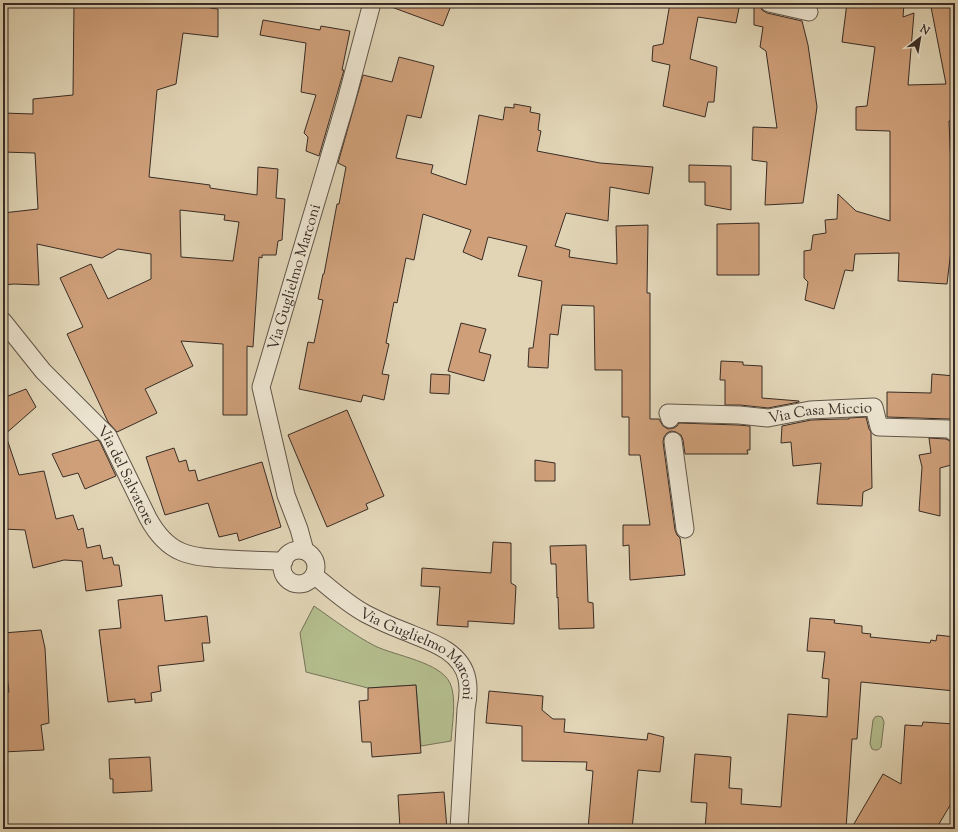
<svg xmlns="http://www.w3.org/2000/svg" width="958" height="832" font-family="'Sorts Mill Goudy',serif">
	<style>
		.green { fill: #b4bd8d; stroke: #767459 }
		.building { fill: #ce9f79; stroke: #382c25; fill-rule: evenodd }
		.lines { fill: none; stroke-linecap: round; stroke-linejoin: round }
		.street-casing { stroke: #625649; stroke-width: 19 }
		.street { stroke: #ece4d0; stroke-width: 17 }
		.labels { text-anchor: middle; stroke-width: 3.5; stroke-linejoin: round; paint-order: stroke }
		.street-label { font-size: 15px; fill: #382c25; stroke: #ece4d0 }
	</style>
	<rect width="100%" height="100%" fill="#e1d5b6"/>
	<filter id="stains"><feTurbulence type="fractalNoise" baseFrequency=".005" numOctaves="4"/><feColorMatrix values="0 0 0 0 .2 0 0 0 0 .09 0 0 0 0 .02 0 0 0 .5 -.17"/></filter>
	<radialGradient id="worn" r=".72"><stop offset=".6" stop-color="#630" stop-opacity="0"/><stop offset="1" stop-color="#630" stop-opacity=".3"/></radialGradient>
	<!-- green -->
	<g class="green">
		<path d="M 314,606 C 334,620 354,635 375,646 C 396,656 440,662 450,683 C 457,698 452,725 451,741 L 421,746 L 416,685 L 368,688 L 306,672 L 300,633 Z"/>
		<path d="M 878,716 L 882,717 L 884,722 L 881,747 C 879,750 876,751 872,749 L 870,744 L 873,720 L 875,717 Z"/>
	</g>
	<!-- building -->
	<g class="building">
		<path d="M 74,3 L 210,3 L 210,8 L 218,9 L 218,37 L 183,33 L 176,84 L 157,90 L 149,177 L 210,185 L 210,188 L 257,195 L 258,167 L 278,169 L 276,198 L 285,199 L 282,240 L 278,241 L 276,255 L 262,255 L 262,258 L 259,257 L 253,347 L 247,346 L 247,415 L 223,415 L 223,344 L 181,341 L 193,366 L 145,389 L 157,413 L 117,432 L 108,422 L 67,334 L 83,327 L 60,278 L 91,264 L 108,299 L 151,279 L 151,254 L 118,249 L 102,258 L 37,244 L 39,285 L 14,284 L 3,285 L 3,213 L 38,209 L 35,153 L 3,152 L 3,113 L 33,114 L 33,99 L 73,95 ZM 180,210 L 225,215 L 224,220 L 239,222 L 233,261 L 181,257 Z"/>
		<polygon points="386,3 452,3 443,26 386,5"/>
		<polygon points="670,3 740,3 736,23 698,17 690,59 717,67 714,102 708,102 705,117 663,106 670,65 652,61 653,46 663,44"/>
		<polygon points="754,3 759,3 760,6 762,10 767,13 802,21 808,45 817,107 803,203 765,205 767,162 752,160 753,127 777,128 766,51 760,47 763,27 754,25"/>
		<polygon points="847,3 904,3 903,17 914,13 908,85 946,84 931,7 955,7 955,121 949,121 952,191 955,192 955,250 951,250 947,284 898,281 899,253 855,254 853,271 845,270 834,309 805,300 808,282 804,278 804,251 811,250 813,235 826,233 825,220 837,219 838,194 856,211 890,221 890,131 856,130 856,107 867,106 875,47 842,42"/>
		<polygon points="263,20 320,30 321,26 350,31 342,70 344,70 319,156 306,151 308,137 304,133 316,95 301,92 306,43 260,35"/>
		<polygon points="399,57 434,66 421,118 407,115 396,158 433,165 431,173 466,185 479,115 503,120 505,107 514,108 514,104 531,107 530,112 540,114 538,130 541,131 537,151 600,163 653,167 649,194 610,187 608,221 566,213 555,246 570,250 569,257 617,264 616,226 648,225 647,293 650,293 650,419 659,419 663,426 668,429 674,428 677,426 679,423 738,425 750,426 750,450 747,450 748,454 685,454 683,440 681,435 676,432 671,431 667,433 664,437 663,442 675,530 677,535 680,538 685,575 630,580 629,545 623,546 623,525 650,525 640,455 629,455 629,417 622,417 622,370 595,370 594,306 562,305 558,335 550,334 548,368 528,367 529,348 533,348 542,281 518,276 527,246 488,237 482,260 463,252 471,230 423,214 414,260 406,258 397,303 394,302 386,343 389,344 382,374 389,375 384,400 363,395 361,402 299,389 308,342 314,343 323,300 318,299 323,274 324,274 337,204 339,204 346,167 338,163 363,75 392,82"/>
		<polygon points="689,165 731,166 731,210 705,205 705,182 689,182"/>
		<polygon points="759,223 759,275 717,275 717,224"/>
		<polygon points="461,323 486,329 479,352 491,355 484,381 448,371"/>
		<polygon points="721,361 743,362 743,365 762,366 762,398 799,401 799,402 768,408 740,405 725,405 725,380 720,380"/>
		<polygon points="431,374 450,375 449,394 430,393"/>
		<polygon points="932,374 955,376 955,421 949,419 887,417 887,392 931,393"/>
		<polygon points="26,389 36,407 3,436 3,398"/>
		<polygon points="347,410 384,496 366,504 368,509 327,527 288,435"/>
		<polygon points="866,417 869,429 871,432 872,488 863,492 862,506 817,504 821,463 793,466 791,442 781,443 782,426 811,420 840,419 849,419 849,418"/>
		<polygon points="6,436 19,475 44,471 56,519 73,515 78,530 83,528 87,548 100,545 103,559 112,557 114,565 119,565 122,586 86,591 82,561 64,560 33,568 25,530 3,529 3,437"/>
		<polygon points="929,438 946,439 950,441 955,443 955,464 940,468 940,516 919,511 922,467 919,455 931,453"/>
		<polygon points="98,440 100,442 116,476 85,489 78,473 63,477 52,454"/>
		<polygon points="174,448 179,462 186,460 189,471 195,470 198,481 262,462 281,527 239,541 237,533 219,537 208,503 165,515 146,457"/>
		<polygon points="535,460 555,463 555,481 535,481"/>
		<polygon points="493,542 511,543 511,583 516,586 514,624 468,621 468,627 437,625 440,587 421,586 422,568 491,573"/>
		<polygon points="586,545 588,602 593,603 594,628 559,629 558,597 557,598 556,564 551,564 550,546"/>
		<polygon points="162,595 165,621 207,616 210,643 202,643 204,661 158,666 161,691 151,693 152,701 135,703 135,699 108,702 99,630 121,628 118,600"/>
		<polygon points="810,618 835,620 834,623 862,626 862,633 871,634 870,637 930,643 931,640 936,641 937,635 955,637 955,691 861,682 857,739 852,739 846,829 705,829 707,803 691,802 695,754 731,757 729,788 742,789 741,804 781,807 788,714 827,717 829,679 822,678 825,652 807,651"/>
		<polygon points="41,630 45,648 49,723 41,725 44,750 3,752 3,693 9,692 3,644 3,633"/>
		<polygon points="416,685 421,753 372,757 371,742 362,742 359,701 368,700 368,688"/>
		<polygon points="489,691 543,696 542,710 553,719 565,719 564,732 647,740 648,733 664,737 660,772 638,770 632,829 588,829 593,771 586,770 587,762 522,761 522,726 486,723"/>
		<polygon points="923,722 955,724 955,797 936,829 851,829 883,774 901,784 905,725 922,726"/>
		<polygon points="150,757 152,791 113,793 113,779 110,779 109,759"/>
		<polygon points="444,792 447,829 400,829 398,795"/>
	</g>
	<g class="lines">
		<defs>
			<g id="street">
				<polyline points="769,3 809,12"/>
				<path id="s1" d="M 3,321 L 43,371 L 108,436 L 148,518 C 168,555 189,557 228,559 C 246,560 265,561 284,561"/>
				<path id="s2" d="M 670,419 L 668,413 L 739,415 L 768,418 L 810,410 L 874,407 L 879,427 L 949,429 L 955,433"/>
				<polyline points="673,441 685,529"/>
				<circle cx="299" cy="567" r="17"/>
				<path id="s3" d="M 305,551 L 299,529 L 286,495 L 261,387 L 346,101 L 372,3"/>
				<path id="s4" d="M 314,575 C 331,589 347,604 366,614 C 376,619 388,625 399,629 C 424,640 461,648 467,679 C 469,689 468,699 466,709 L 459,829"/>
			</g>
		</defs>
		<!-- street casing -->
		<use href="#street" class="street-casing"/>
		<!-- street -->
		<use href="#street" class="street"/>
	</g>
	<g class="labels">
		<!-- street labels -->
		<g class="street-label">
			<text dy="5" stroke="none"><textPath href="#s3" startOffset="285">Via Guglielmo Marconi</textPath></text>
			<text dy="5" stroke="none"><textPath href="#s2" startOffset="159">Via Casa Miccio</textPath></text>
			<text dy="5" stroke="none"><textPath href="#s1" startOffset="199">Via del Salvatore</textPath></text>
			<text dy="5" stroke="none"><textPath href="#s4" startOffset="135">Via Guglielmo Marconi</textPath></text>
		</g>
	</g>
	<!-- margin -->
	<rect width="958" height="832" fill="none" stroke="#e1d5b6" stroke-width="16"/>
	<rect x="4" y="4" width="950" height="824" fill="none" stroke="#382c25" stroke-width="2"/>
	<rect x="8" y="8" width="942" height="816" fill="none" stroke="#382c25"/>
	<!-- north arrow -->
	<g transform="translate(920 38) rotate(31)" stroke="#ece4d0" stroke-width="3" paint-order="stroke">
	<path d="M0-3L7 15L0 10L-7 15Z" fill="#382c25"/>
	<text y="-6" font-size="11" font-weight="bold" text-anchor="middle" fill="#382c25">N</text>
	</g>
	<rect width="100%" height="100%" filter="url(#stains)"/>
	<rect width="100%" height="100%" fill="url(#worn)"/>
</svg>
